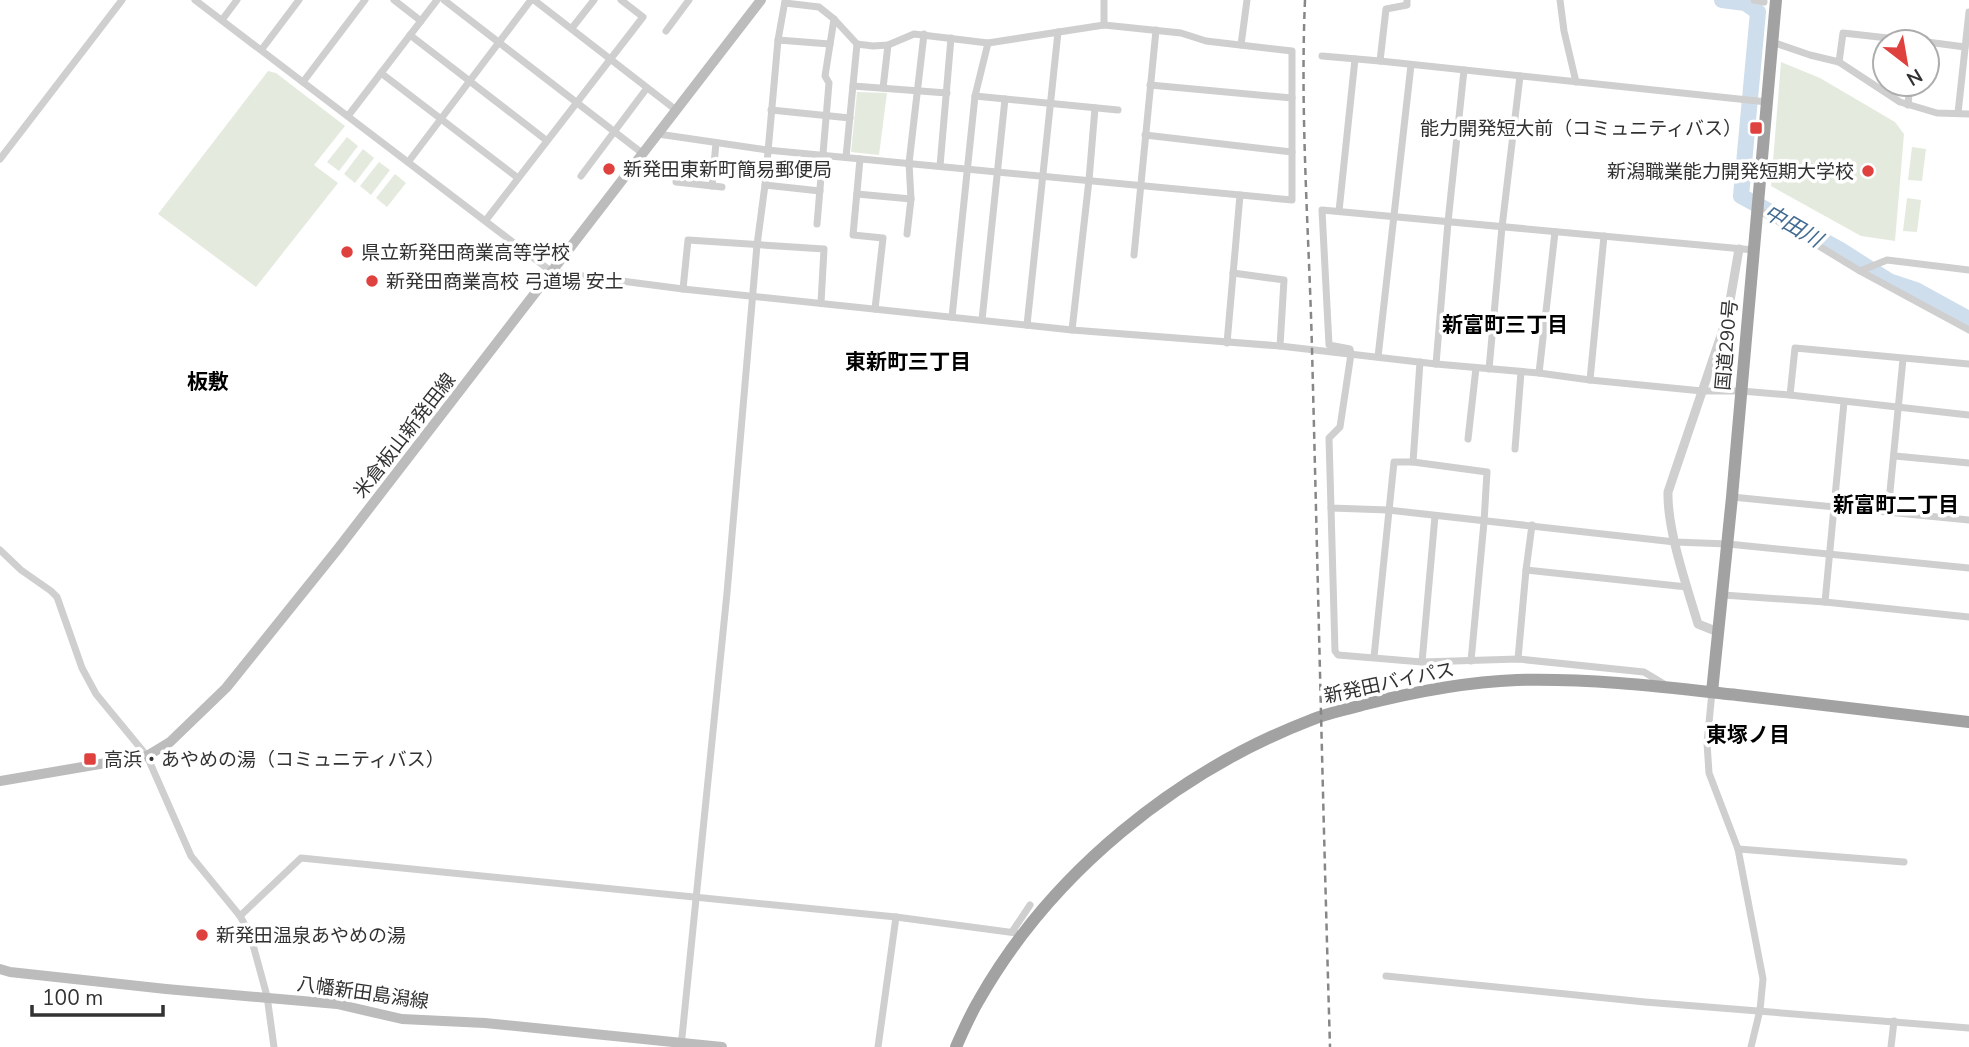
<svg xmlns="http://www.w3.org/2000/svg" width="1969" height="1047" font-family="'Nunito Sans','Noto Sans JP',sans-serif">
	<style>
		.green { fill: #e4ebde }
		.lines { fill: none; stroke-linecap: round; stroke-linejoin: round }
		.stream { stroke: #cfdeec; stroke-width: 2.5 }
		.river { stroke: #cfdeec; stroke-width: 16 }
		.minor { stroke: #cfcfcf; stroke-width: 7 }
		.tertiary { stroke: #cfcfcf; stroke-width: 9 }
		.secondary { stroke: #bcbcbc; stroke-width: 10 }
		.trunk { stroke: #a2a2a2; stroke-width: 12 }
		.rail { stroke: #878787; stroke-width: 2.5; stroke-dasharray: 7 5; stroke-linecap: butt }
		.poi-dot { fill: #df413e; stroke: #fff; stroke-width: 2.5 }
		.labels { text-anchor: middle; stroke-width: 7; stroke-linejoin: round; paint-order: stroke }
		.poi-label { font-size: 19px; fill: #323232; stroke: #fff; text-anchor: start }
		.street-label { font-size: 19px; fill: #323232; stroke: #fff }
		.water-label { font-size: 21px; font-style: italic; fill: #426b92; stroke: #fff }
		.neighbourhood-label { font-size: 21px; font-weight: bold; fill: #000; stroke: #fff }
	</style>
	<rect width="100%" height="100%" fill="#fff"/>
	<!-- green -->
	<g class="green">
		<polygon points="1781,62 1820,78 1895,122 1904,134 1895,241 1861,236 1771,186"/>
		<polygon points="268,71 276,73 345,126 314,165 338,183 256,287 158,214"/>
		<polygon points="857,92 887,93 879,155 851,152"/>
		<polygon points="347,137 358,146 339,171 327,162"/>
		<polygon points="1912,147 1926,149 1922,181 1908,180"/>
		<polygon points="363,149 374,158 355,183 344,174"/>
		<polygon points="379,162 390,170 371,195 360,186"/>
		<polygon points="395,174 406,183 387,207 376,198"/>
		<polygon points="1907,198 1921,200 1917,232 1903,231"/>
	</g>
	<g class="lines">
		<!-- stream -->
		<polyline class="stream" points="1755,3 1758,12"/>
		<!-- river -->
		<polyline class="river" points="1722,0 1745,3 1758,12 1741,196 1839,249 1889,281 1916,290 1969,319"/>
		<!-- minor -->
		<g class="minor">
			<polyline points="195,0 552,272 683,289 1072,330 1280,346 1436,364 1539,373 1590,380 1702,391 1741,391 1790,395 1969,415"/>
			<polyline points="394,0 421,21"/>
			<polyline points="444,0 642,153"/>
			<polyline points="534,0 676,110"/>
			<polyline points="1560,0 1564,31 1576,82"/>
			<polyline points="1754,0 1764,2"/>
			<polyline points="222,20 237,0"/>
			<polyline points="1104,25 1104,0"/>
			<polyline points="572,28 594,0"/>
			<polyline points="666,31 689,0"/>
			<polyline points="410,35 546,140"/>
			<polyline points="778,40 830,44"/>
			<polyline points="1772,42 1810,55 1839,62 1900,102 1937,113 1969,114"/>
			<polyline points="1927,42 1965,47"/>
			<polyline points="1241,45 1247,0"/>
			<polyline points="262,49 299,0"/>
			<polyline points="1322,56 1380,61 1767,102"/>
			<polyline points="1380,61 1386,9 1407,5 1407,0"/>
			<polyline points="1839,62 1843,33 1924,42"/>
			<polyline points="381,73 518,178"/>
			<polyline points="303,82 365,0"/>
			<polyline points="1150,85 1292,98"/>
			<polyline points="853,86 947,93"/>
			<polyline points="883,88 888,45"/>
			<polyline points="975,96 1118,110"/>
			<polyline points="1908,105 1910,84"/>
			<polyline points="771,110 850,118"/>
			<polyline points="1958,113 1969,12"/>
			<polyline points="348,116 437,0"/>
			<polyline points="658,134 767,150 1292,200 1292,51 1206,41 1181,33 1104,25 988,43 914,34 888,45 873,46 857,44 834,19 819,7 785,3"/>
			<polyline points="1145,135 1292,152"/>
			<polyline points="846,157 857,44"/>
			<polyline points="0,159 122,0"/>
			<polyline points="860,159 853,235 883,238 875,309"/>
			<polyline points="409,161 531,0"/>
			<polyline points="940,166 951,38"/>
			<polyline points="581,176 647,88"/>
			<polyline points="676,182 722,187"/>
			<polyline points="765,185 820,191"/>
			<polyline points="712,186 716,143"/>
			<polyline points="857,194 911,199"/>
			<polyline points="1758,209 1860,271 1969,330"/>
			<polyline points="1339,211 1355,59"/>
			<polyline points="486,220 643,17 621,0"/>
			<polyline points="817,224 829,83 825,76 834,19"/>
			<polyline points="907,234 911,199 909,163 924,34"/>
			<polyline points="1754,250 1322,210 1329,345 1350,349 1351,354 1340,427 1329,438 1331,508 1388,510 1675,542 1728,544 1969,568"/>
			<polyline points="1134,255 1156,30"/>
			<polyline points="1860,271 1887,260 1969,270"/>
			<polyline points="1233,273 1284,280 1280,346"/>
			<polyline points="683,289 688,240 824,249 821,303"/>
			<polyline points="952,317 975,96 988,43"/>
			<polyline points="982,320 1005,99"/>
			<polyline points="1027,325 1058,32"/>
			<polyline points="1072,330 1089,180 1095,108"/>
			<polyline points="1227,343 1240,195"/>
			<polyline points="1378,357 1411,65"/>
			<polyline points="1436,364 1448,222 1464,70"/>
			<polyline points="1489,369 1502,227 1520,76"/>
			<polyline points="1539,373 1555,232"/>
			<polyline points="1590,380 1604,236"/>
			<polyline points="1790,395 1795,348 1969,364"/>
			<polyline points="1468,439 1476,368"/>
			<polyline points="1515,449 1521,372"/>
			<polyline points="1895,456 1969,463"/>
			<polyline points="1413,462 1420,362"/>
			<polyline points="1732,497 1969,520"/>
			<polyline points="1331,508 1335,651 1338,655 1422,662 1518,659 1644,672 1664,684"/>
			<polyline points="1888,512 1903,359"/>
			<polyline points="0,550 21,570 51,591 57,597 82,668 96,694 147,756 191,856 240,916 250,934 267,996 274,1047"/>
			<polyline points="1526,570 1687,587"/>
			<polyline points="1723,595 1825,602 1969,617"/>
			<polyline points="1825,602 1844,402"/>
			<polyline points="1374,657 1394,462 1413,462 1487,472 1484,522 1471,661"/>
			<polyline points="1518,659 1526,570 1532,525"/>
			<polyline points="1422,662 1435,516"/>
			<polyline points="1712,692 1707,743 1709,773 1738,849 1763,979 1760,1010 1751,1047"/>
			<polyline points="1738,849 1904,862"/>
			<polyline points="240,916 301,858 896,917 1023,934"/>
			<polyline points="1012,932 1030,905"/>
			<polyline points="1386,976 1645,1002 1969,1028"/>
			<polyline points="681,1047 727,593 757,245 765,185 778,40 785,1"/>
			<polyline points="878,1047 896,917"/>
			<polyline points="1891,1047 1894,1021"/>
		</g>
		<!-- tertiary -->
		<path class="tertiary" d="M 1718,632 L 1698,624 C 1687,587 1667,530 1668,492 L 1727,318 L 1739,249"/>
		<!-- secondary -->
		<g class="secondary">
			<polyline points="0,781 147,756 170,742 226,688 337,550 761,0"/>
			<polyline points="0,969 10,972 166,989 337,1004 402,1019 485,1023 722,1047"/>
		</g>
		<!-- trunk -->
		<g class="trunk">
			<polyline points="1712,692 1732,497 1776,0"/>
			<path d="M 956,1047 C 963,1031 970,1015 979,1000 C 1051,873 1176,772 1311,720 C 1328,713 1345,710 1362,705 C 1413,692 1464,682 1517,680 C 1591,678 1664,687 1737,695 C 1815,704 1892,713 1969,722"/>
		</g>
		<!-- rail -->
		<path class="rail" d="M 1305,0 C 1300,116 1309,233 1312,349 C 1318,582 1323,814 1330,1047"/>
	</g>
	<!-- markers -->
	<g class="poi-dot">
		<rect x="1749" y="121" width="14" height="14" rx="3.5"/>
		<circle cx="609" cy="169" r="7"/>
		<circle cx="1868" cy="171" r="7"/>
		<circle cx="347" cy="252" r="7"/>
		<circle cx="372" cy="281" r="7"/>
		<rect x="83" y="752" width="14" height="14" rx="3.5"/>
		<circle cx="202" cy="935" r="7"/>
	</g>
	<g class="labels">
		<!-- poi labels -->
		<g class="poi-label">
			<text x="1742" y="135" text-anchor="end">能力開発短大前（コミュニティバス）</text>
			<text x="623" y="176">新発田東新町簡易郵便局</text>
			<text x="1854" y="178" text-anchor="end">新潟職業能力開発短期大学校</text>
			<text x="361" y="259">県立新発田商業高等学校</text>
			<text x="386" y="288">新発田商業高校 弓道場 安土</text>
			<text x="104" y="766">高浜・あやめの湯（コミュニティバス）</text>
			<text x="216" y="942">新発田温泉あやめの湯</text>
		</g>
		<!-- street labels -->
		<g class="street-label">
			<text transform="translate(1726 345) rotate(-85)" y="7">国道290号</text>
			<text transform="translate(404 435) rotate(-52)" y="7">米倉板山新発田線</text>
			<text transform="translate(1389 682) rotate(-12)" y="7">新発田バイパス</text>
			<text transform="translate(363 992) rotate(8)" y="7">八幡新田島潟線</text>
		</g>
		<!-- water labels -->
		<g class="water-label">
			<text transform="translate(1793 226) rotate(30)" y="7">中田川</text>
		</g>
		<!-- neighbourhood labels -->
		<g class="neighbourhood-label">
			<text x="1505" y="332">新富町三丁目</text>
			<text x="908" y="369">東新町三丁目</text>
			<text x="208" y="389">板敷</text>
			<text x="1896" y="512">新富町二丁目</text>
			<text x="1748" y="742">東塚ノ目</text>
		</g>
	</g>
	<!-- north arrow -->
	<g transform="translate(1906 63) rotate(149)"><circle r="33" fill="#ffffff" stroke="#adadad" stroke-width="2"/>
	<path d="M0-5L12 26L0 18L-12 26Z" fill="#df413e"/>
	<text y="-10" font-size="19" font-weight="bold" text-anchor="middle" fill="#323232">N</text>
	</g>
	<!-- scale -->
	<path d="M32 1005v10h131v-10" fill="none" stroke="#323232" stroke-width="3.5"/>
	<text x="42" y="1005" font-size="21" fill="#323232" stroke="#ffffff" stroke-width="5" paint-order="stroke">100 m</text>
</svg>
